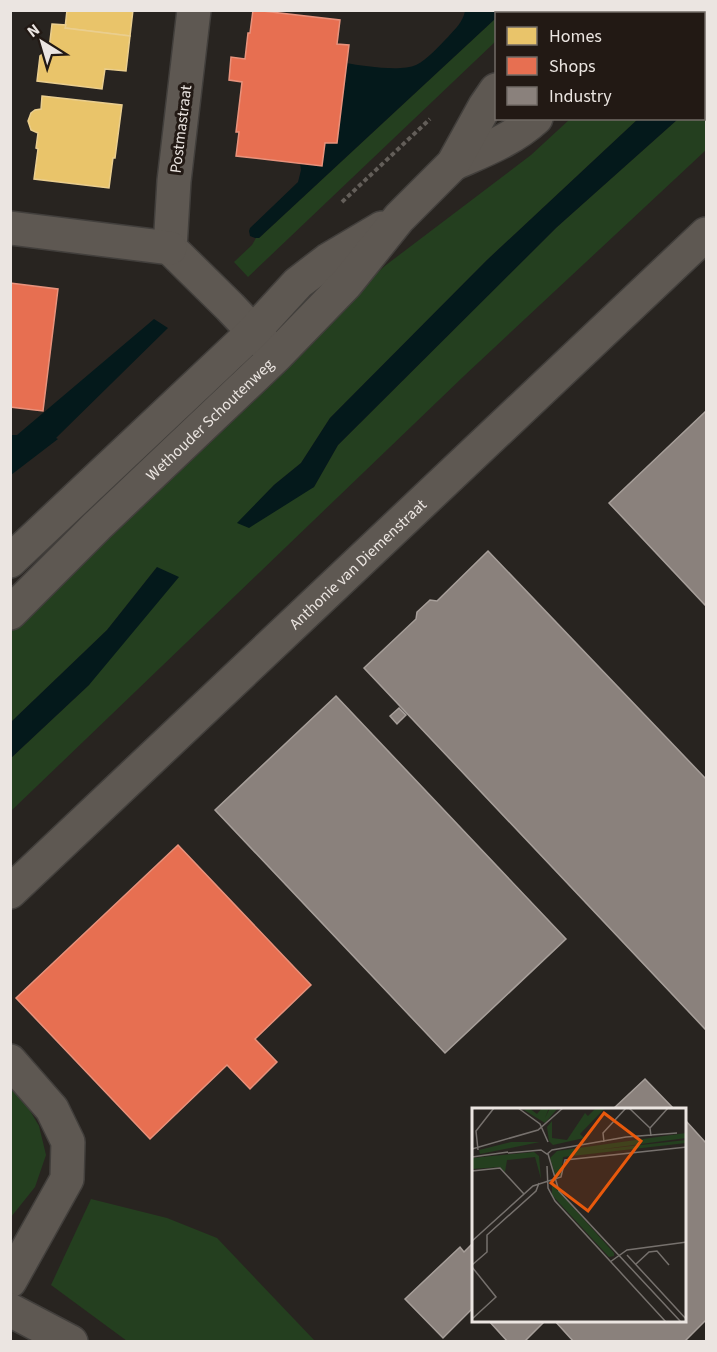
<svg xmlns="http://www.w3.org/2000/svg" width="717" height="1352" font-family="'Source Sans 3',sans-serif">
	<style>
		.green { fill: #243f1f }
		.water { fill: #04191b }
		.homes { fill: #e9c46a; stroke: #eace8e; stroke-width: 1.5 }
		.shops { fill: #e76f51; stroke: #e8927c; stroke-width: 1.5 }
		.industry { fill: #8a817c; stroke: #a79f9a; stroke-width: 1.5 }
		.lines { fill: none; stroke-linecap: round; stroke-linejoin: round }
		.minor-casing { stroke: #423f3c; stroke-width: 36 }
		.path { stroke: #635e59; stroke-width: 4; stroke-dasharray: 4.5 3; stroke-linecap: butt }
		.minor { stroke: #5e5852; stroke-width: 33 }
		.labels { text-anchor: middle; stroke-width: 6; stroke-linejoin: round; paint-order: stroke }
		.street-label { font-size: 16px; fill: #ebe5e1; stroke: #221914 }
		.inset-road { fill: none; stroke: #76716d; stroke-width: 1.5 }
		.view { fill: #e8590c; fill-opacity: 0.15; stroke: #e8590c; stroke-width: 3 }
		.inset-edge { fill: none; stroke: #ebe5e1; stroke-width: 3 }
	</style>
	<rect width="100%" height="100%" fill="#282420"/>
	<!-- green -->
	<g class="green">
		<polygon points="678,11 706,11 706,54 704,57 704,14 675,14"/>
		<polygon points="496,18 496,41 248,277 234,262 252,245 256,238 259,238"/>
		<polygon points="706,93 706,150 465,375 11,811 11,758 89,685 157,567 107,630 11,722 11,632 52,582 277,363 386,265 531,155 570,119 638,119 487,260 330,418 301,463 274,485 238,523 314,487 338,445 557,227 678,119 704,118 704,96"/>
		<polygon points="10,1086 26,1104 39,1126 46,1155 35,1187 11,1217"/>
		<polygon points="91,1199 167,1218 217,1238 315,1341 127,1341 51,1285"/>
	</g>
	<!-- water -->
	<g class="water">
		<path d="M 465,11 L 505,11 L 501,13 L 496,14 L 496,18 L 259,238 L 255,238 L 250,236 L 249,231 L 250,228 L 298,182 L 301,170 L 300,163 L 322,166 L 325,143 L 337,143 L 346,63 C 363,66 401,72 416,65 C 427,60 439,46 448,37 C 455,29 463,22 465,11 Z"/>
		<polygon points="638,119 678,119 557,227 338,445 314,487 249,528 237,523 274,485 301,463 330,418 487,260"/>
		<polygon points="154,319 168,328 56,438 58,439 11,475 11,435 17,435"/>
		<polygon points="157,567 179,577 89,685 11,758 11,722 107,630"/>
	</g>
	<!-- homes -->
	<g class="homes">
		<polygon points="67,10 133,10 130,36 65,28"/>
		<polygon points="52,24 66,25 65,28 130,36 126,71 105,69 102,89 37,81 40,56 49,49"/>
		<polygon points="42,96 122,105 115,158 113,158 109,188 34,179 38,149 36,148 38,133 31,130 28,121 31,113 35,110 41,109"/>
	</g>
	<!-- shops -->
	<g class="shops">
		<polygon points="253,10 340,20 337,44 349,45 337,143 325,143 322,166 236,156 239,132 236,132 242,82 229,80 231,57 245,59 248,33 250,33"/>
		<polygon points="10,283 58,289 43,411 10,407"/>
		<polygon points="178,845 311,985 255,1039 277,1062 250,1089 227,1065 150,1139 16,998"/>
	</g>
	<!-- industry -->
	<g class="industry">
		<polygon points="706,411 706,606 609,503"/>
		<polygon points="488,551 706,779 706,1030 364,668 416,619 417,612 430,600 437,601"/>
		<polygon points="336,696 566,939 445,1053 215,810"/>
		<polygon points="399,708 406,715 397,724 390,716"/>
		<polygon points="645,1079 674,1109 613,1109"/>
		<polygon points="686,1121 706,1143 706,1320 684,1342 574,1342 554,1320 686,1320"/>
		<polygon points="474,1242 474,1307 443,1338 405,1299 460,1247 464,1252"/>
		<polygon points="488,1320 546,1320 524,1342 508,1342"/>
	</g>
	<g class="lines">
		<defs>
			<g id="minor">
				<polyline points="194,10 174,181 170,248 230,307 269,348"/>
				<polyline points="612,14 616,10"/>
				<path d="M 453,164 C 482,151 512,140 536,118"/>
				<polyline points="10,228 170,248"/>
				<polyline points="10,561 253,332 298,283 328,260 382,228"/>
				<path id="s1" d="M 10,613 L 97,526 L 276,356 L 346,284 L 399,218 L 453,164 L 485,106 L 496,90"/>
				<path id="s2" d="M 10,892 L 706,234"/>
				<polyline points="10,1061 52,1109 68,1142 67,1179 10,1281"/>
				<polyline points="10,1310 71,1342"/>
			</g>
		</defs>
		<!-- minor casing -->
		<use href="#minor" class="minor-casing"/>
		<!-- path -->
		<g class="path">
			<polyline points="542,14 546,10"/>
			<polyline points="342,202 430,119"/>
		</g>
		<!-- minor -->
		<use href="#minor" class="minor"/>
	</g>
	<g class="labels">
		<!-- street labels -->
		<g class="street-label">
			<text transform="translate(180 129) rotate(-83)" y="6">Postmastraat</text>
			<text dy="6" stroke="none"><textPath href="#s1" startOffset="278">Wethouder Schoutenweg</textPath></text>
			<text dy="6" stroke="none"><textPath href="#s2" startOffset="478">Anthonie van Diemenstraat</textPath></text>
		</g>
	</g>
	<!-- overview -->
	<g transform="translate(472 1108)">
		<rect width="214" height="214" fill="#282420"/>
		<path d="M 57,0 L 65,6 L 70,0 L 77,0 L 73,10 L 78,0 L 86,0 L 73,15 L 52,2 ZM 124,0 L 133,0 L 108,26 L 112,30 L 81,37 L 77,33 L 75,19 L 80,13 L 80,30 L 95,32 L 113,5 L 116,8 ZM 214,25 L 214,30 L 124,42 L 214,32 L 214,35 L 91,49 L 89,67 L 84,69 L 78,50 L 85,43 ZM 39,34 L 68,34 L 8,46 L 7,42 ZM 62,44 L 67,48 L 69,71 L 63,49 L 35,52 L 33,64 L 28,59 L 0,61 L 0,50 ZM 80,76 L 142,145 L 142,148 L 137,149 L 80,87 Z" fill="#243f1f"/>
		<path class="inset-road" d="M 46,0 L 68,16 L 76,34M 157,0 L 178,20M 179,28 L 178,20 L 196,0M 132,34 L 131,25 L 154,0M 0,41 L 66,22 L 91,0M 6,42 L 4,23 L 22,0M 36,45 L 69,42 L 75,46 L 80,42 L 154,29 L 205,25M 76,46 L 87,83 L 209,214M 0,49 L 36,44M 75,58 L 76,80 L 83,93 L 194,214M 0,63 L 28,60 L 52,86M 0,133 L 61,78 L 89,69 L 93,52 L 215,39M 155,147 L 215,212M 138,154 L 155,142 L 215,134M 164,156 L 177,144 L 185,143 L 197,157M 0,157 L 15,144 L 15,127 L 64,83 L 67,75M 0,159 L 24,189 L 0,211"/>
		<path class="view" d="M 132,5 L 169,33 L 116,103 L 79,75 Z"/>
		<rect width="214" height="214" class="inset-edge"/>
	</g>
	<!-- border -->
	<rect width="717" height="1352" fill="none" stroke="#ebe5e1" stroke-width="24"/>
	<!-- legend -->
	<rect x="495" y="12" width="210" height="108" fill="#221914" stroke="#726b66" stroke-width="1.5"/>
	<rect x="507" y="27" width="30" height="18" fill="#e9c46a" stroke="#726b66" stroke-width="1.5"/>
	<text x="549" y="42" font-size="18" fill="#ebe5e1">Homes</text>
	<rect x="507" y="57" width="30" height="18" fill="#e76f51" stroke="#726b66" stroke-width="1.5"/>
	<text x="549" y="72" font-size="18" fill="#ebe5e1">Shops</text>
	<rect x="507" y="87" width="30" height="18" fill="#8a817c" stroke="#726b66" stroke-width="1.5"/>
	<text x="549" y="102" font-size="18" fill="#ebe5e1">Industry</text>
	<!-- north arrow -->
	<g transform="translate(42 42) rotate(323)" stroke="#221914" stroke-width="4.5" paint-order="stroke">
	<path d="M0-4.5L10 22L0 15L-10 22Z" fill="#ebe5e1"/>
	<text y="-9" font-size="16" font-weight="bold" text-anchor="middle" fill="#ebe5e1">N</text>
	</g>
</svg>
